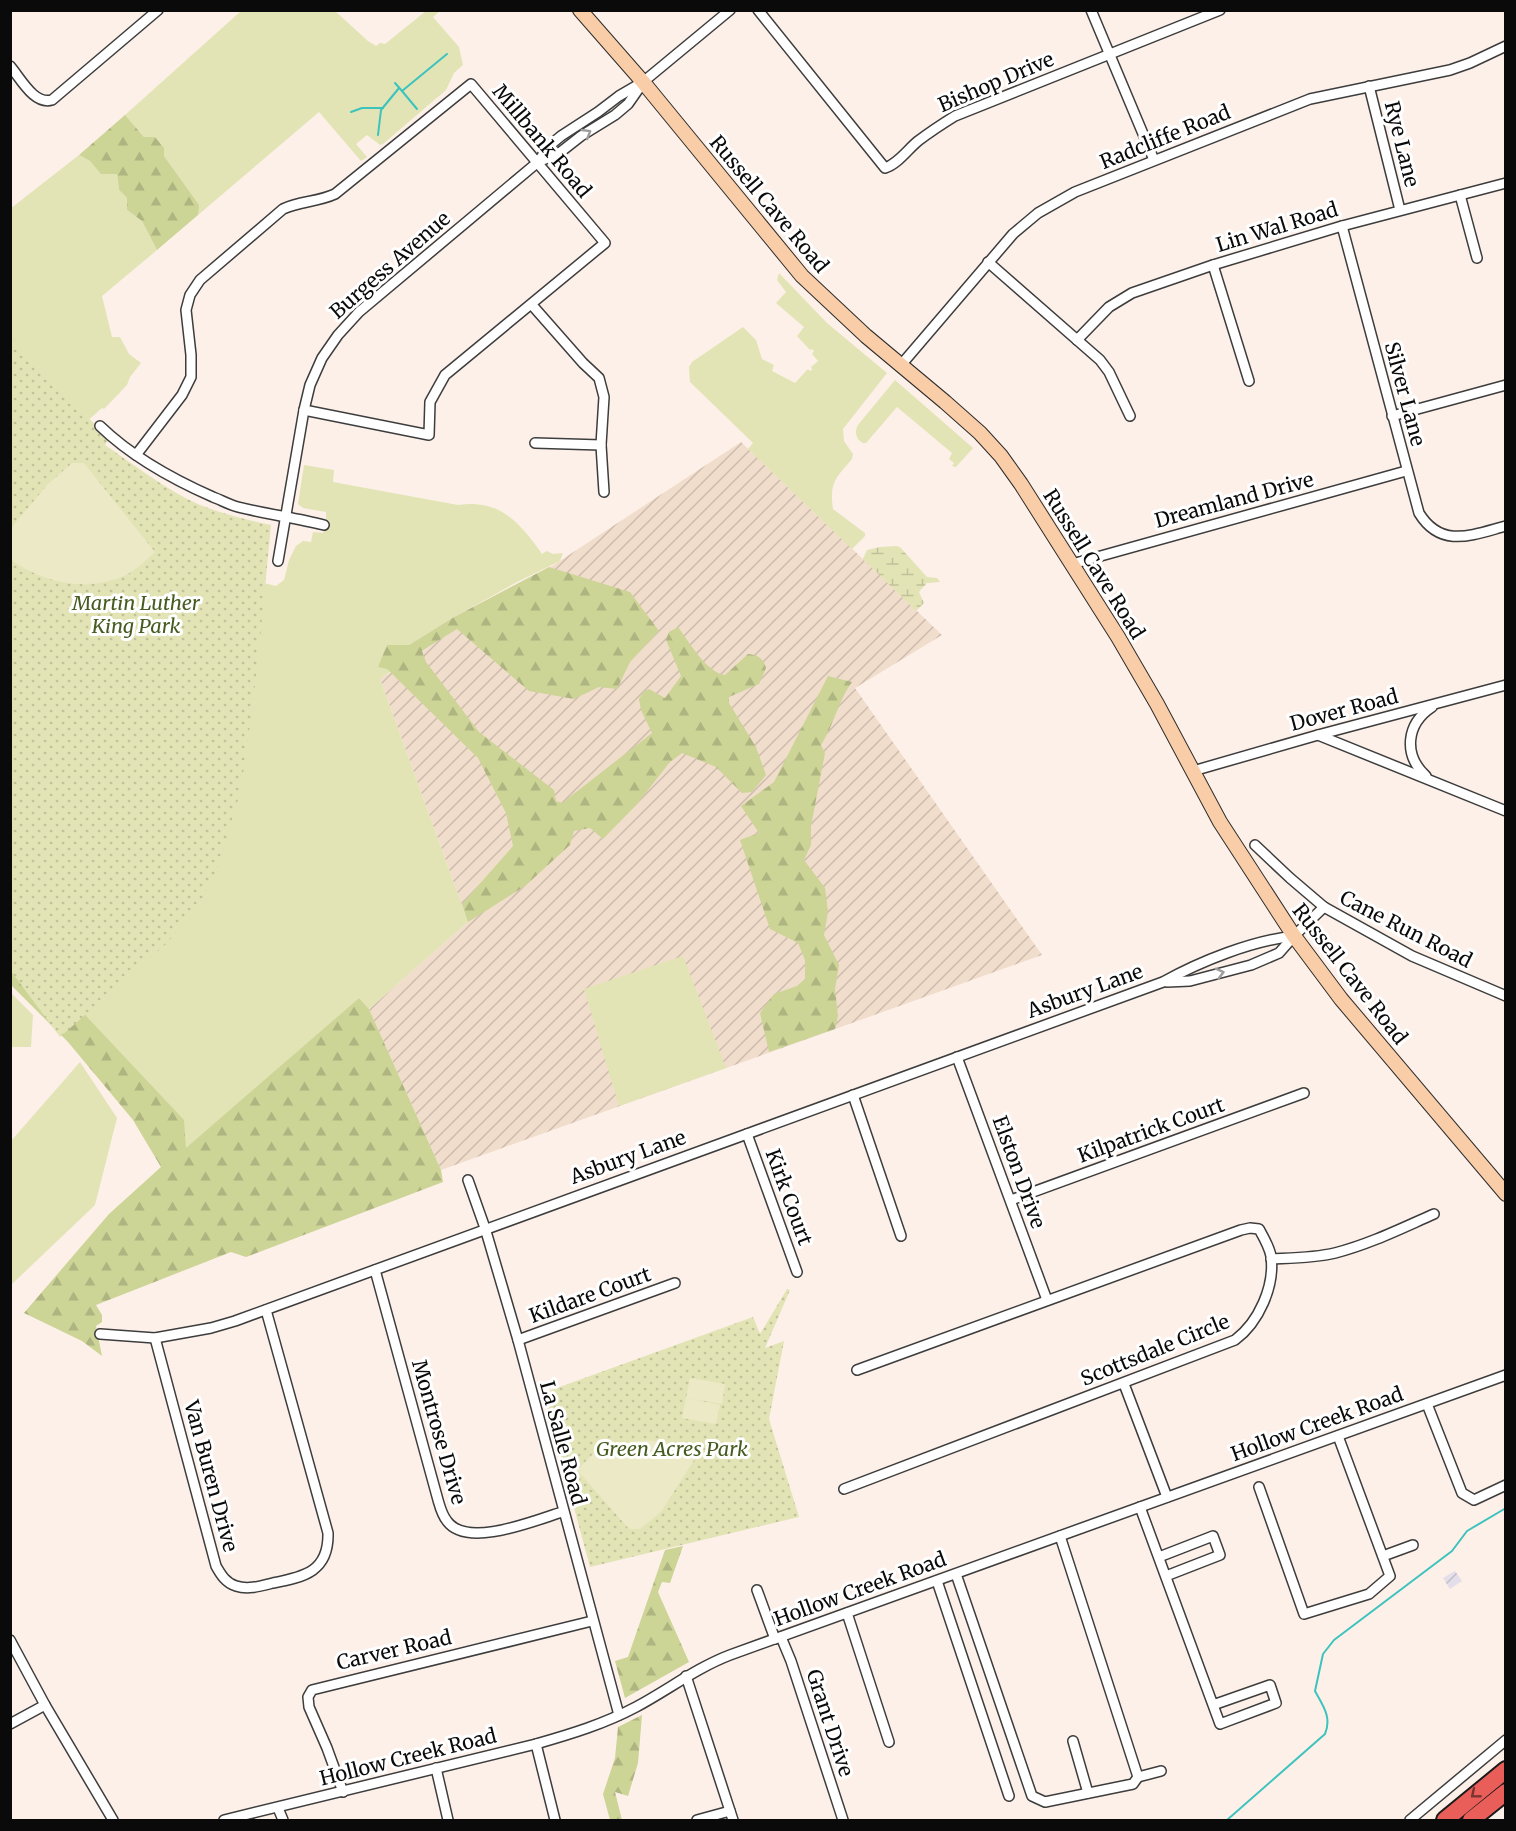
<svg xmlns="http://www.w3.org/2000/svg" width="1516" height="1831" font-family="Merriweather,serif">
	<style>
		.industrial { fill: url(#industrial-furrows) }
		.farmland { fill: url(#farmland-furrows) }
		.grass { fill: #e2e4b5 }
		.forest { fill: url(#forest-firs) }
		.wetland { fill: url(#wetland-marsh) }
		.park { fill: url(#park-dots) }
		.pitch { fill: #ece9c6 }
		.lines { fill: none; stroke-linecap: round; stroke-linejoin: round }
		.stream { stroke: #3dc3be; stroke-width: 2 }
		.street-casing { stroke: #3d3d3d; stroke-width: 12 }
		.secondary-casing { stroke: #2c2c2c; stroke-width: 16 }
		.highway-casing { stroke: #1b1b1b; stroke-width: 20 }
		.street { stroke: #fff; stroke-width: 9 }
		.secondary { stroke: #f9cda7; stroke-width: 14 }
		.highway { stroke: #ea5e5a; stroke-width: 16 }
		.oneway { stroke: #9d9d9d }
		.oneway2 { stroke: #7a3432 }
		.labels { text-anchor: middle; stroke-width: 6; stroke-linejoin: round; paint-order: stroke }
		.street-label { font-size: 20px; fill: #0a0a0a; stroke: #fff }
		.park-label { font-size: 20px; font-style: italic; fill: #465b20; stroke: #fff }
	</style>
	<defs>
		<pattern id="industrial-furrows" width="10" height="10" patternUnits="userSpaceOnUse" patternTransform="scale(1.5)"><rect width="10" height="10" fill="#e3dee9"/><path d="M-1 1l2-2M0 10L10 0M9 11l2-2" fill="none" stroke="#c1bdc6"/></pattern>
		<pattern id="farmland-furrows" width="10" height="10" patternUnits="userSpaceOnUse" patternTransform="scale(1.5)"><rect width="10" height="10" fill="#f1ddcb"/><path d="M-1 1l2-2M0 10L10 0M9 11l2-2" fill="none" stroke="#cdbcad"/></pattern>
		<pattern id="forest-firs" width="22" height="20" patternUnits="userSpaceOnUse" patternTransform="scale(1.5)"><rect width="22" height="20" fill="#ccd496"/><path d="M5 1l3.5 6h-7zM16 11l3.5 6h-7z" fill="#aeb580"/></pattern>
		<pattern id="wetland-marsh" width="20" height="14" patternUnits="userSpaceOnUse" patternTransform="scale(1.5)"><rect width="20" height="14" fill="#e2e4b5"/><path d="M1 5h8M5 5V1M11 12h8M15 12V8" fill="none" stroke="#c1c29a"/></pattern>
		<pattern id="park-dots" width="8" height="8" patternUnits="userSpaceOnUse" patternTransform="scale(1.5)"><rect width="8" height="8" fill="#e2e4b5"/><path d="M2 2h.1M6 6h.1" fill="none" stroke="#c1c29a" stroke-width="1.8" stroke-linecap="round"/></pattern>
	</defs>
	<rect width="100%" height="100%" fill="#fdf0e8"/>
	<!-- industrial -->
	<polygon class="industrial" points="1455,1571 1462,1581 1450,1589 1443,1578"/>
	<!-- farmland -->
	<polygon class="farmland" points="741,442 942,635 855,688 1042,955 441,1170 369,1009 468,922 380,679"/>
	<!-- grass -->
	<g class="grass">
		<polygon points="241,11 335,11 368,41 376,46 380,43 385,44 426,11 440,11 433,17 459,47 463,65 454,73 446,90 383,144 380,145 367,135 356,144 367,157 361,161 319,112 198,215 198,205 164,156 163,148 155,137 144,137 125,115"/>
		<polygon points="79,155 90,161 101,173 117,174 119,190 127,198 127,210 142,221 157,250 102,296 112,337 120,337 129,354 141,363 130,377 127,385 104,409 102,408 85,423 11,369 10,209"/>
		<path d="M 779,273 L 827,323 L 887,373 L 843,429 L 844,441 L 853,454 L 852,459 C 836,478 829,482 833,509 L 865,533 L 865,536 L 852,549 L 748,449 L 753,443 L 690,382 L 689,367 L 692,362 L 743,327 L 756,340 L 762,359 L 774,365 L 772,371 L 795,383 L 808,369 L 810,371 L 812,370 L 811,367 L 818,361 L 812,354 L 814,351 L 812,349 L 810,350 L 797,336 L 804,327 L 776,303 L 786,292 L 777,280 Z"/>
		<path d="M 895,380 L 973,448 L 956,467 L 952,466 L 954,463 L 949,459 L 952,453 L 897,407 L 866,443 L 863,443 C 856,440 854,431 858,425 Z"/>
		<path d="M 304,465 L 334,470 L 333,482 L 458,505 C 500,499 519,522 542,554 L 547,551 L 553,554 L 563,553 L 560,561 L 517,582 L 454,617 L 409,645 L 387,645 L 379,667 L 387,668 L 390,672 L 380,679 L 468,922 L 369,1009 L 359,998 L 186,1149 L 56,984 L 264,583 L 276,586 L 284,580 L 289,560 L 296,546 L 303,541 L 311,542 L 313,532 L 323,533 L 326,525 L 326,512 L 303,508 L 298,504 Z"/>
		<polygon points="683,956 726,1068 619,1106 584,989"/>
		<polygon points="11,993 33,1015 31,1047 11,1047"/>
		<polygon points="80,1062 117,1118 95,1205 11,1285 11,1141"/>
	</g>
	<!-- forest -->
	<g class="forest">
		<polygon points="125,115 144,137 155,137 164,148 164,156 199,205 198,215 157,250 142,221 127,210 127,198 119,190 117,174 101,174 90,161 79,155"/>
		<path d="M 549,567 L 630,592 L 659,631 L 630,662 L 617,689 L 599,687 L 574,699 L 529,691 L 457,629 L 422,651 L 426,662 L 479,732 L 554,790 L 556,801 L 562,803 L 652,733 L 641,710 L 639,699 L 644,691 L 649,689 L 665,698 L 681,676 L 666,640 L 669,632 L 678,627 C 689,642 707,673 725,675 L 748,654 C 758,655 763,658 766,668 L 759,684 L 729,697 L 729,703 L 756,747 L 766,775 L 752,792 L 742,793 L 716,767 L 682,753 L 669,763 L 638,803 L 603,839 L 590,828 L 574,831 L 570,845 L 525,886 L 468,922 L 462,904 L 513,846 L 506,813 L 478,758 L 387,669 L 378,667 L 387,645 L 409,645 L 454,617 Z"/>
		<path d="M 828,676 L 852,682 C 838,701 834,725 821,745 L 825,753 L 811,826 L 811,845 L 804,860 L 825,888 L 828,912 L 824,935 L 839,965 L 835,989 L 838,1016 L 835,1029 L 769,1052 L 760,1013 L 774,994 L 797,986 L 805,979 L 805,960 L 798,943 L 770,929 L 740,840 L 759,833 L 741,806 L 774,782 Z"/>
		<polygon points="10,925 56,984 184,1120 186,1148 359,998 369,1009 441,1170 443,1182 246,1257 231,1252 96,1305 102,1315 102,1322 96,1326 102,1356 82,1341 24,1313 109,1214 161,1167 133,1120 68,1042 11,985"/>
		<polygon points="683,1546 670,1583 662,1582 658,1592 689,1662 625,1698 615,1661 628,1657 665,1550"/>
		<polygon points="642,1715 638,1763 628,1796 615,1792 622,1820 610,1820 603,1794 615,1758 618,1727"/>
	</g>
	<!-- wetland -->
	<polygon class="wetland" points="896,546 900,547 927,577 937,578 940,582 927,583 919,592 924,603 916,611 863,559 867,550 880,547"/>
	<!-- park -->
	<g class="park">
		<path d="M 10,334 L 39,373 L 65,398 L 110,437 L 105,445 C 136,466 166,490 200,505 C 223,514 247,520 271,525 L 258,661 L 245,763 L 238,800 L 218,867 L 198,907 L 166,944 L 60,1037 L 11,971 Z"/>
		<polygon points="787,1289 790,1290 765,1348 784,1341 769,1419 799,1517 590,1567 543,1393 753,1317 760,1334"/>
	</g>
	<!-- pitch -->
	<g class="pitch">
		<path d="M 72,463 L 84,463 L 155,552 C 146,560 136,570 126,575 C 87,593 44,583 11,560 L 11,528 L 48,484 Z"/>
		<polygon points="690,1378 725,1384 722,1404 687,1398 720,1405 716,1424 682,1418"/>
		<polygon points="647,1440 674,1445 696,1457 661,1512 640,1529 629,1529 577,1470 596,1451 620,1443"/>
	</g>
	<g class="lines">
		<!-- stream -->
		<g class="stream">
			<polyline points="395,83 402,91 447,54"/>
			<polyline points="402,91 417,109"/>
			<polyline points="351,112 362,108 383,108"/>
			<polyline points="378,135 381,110 399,88"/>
			<path d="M 1227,1820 L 1325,1734 C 1332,1717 1323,1706 1315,1691 L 1323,1654 L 1334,1640 L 1452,1551 L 1467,1531 L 1506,1508"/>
		</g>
		<defs>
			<g id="street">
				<path d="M 758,10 L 885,168 C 898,164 908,149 918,141 C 930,132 942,124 955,116 L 1220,10"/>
				<polyline points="1091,10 1154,160"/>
				<path d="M 10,66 C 21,79 34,105 52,100 L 158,10"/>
				<polyline points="1369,86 1400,210"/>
				<polyline points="540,161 558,154 581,136 615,115 628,104 642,84"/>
				<polyline points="1460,195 1477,258"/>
				<path d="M 1342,226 L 1419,513 C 1441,549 1472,535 1506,526"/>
				<polyline points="988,262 1100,360 1109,372 1130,416"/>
				<polyline points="1213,265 1249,381"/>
				<polyline points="532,305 583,363 599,378 604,397 601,445 604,492"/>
				<polyline points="1077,340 1109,307 1132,293 1213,265 1342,226 1506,183"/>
				<polyline points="901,365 1013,234 1038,213 1075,192 1310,99 1450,70 1470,63 1506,46"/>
				<polyline points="1392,416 1506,385"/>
				<path d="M 100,426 C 132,457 172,479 213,497 C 221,500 230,505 238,507 C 266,514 296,518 324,525"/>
				<polyline points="535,443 601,445"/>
				<path d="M 136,455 L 182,395 L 191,377 L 191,355 L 186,310 L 190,295 L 200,280 L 283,209 C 300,201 318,202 335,194 L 471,84 L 605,243 L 445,375 L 430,402 L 429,435 L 304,410"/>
				<polyline points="278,561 304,410 310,385 322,358 338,335 359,312 538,162 549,146 561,136 598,112 619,96 643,82 730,10"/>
				<polyline points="1072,564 1406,471"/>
				<polyline points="1318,735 1506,811"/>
				<polyline points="1193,771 1318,735 1506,685"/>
				<path d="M 1426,776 C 1403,755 1406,724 1432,707"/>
				<polyline points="1255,845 1290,878 1324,907 1412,956 1506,996"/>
				<polyline points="1167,982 1190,981 1251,965 1279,953 1294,936 1324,907"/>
				<polyline points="957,1057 1047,1300"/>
				<polyline points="853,1095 901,1236"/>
				<polyline points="747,1134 797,1272"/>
				<polyline points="468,1180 485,1228 518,1340 619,1715"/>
				<polyline points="1011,1200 1304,1093"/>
				<path d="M 1271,1259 C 1292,1258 1314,1258 1335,1253 C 1370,1244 1402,1228 1434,1214"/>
				<path d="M 375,1270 L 438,1500 C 440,1507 442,1515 447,1521 C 467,1549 536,1520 562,1512"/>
				<path d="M 100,1334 L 155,1338 L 211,1328 L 235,1321 L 1163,982 C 1201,961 1251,941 1294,936"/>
				<path d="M 155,1338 L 216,1566 C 221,1575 226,1583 236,1586 C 248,1590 261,1586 273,1583 C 305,1577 329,1571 328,1533 L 266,1310"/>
				<polyline points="518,1340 675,1283"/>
				<polyline points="1124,1384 1167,1497"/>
				<polyline points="1427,1404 1462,1493 1474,1500 1506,1485"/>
				<polyline points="1259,1487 1304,1614 1369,1594 1390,1576 1338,1436"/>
				<path d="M 844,1489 L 1235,1340 C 1259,1322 1275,1286 1271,1256 C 1269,1246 1264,1238 1259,1229 L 1250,1228 L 1241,1230 L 857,1370"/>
				<polyline points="1140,1507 1213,1705 1220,1724 1276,1703 1270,1685 1213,1705"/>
				<polyline points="1383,1556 1413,1545"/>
				<polyline points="1159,1557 1213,1536 1220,1555 1166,1576"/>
				<polyline points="956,1574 1032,1796 1045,1802 1133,1784 1138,1777 1060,1536"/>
				<polyline points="937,1581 1009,1796"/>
				<polyline points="757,1590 775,1639"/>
				<polyline points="847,1613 889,1742"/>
				<polyline points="781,1637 791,1661 843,1820"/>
				<polyline points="10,1640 45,1705 113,1820"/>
				<polyline points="686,1676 733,1820"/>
				<polyline points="10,1724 45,1705"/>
				<polyline points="1073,1741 1088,1793"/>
				<polyline points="536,1744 555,1820"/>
				<polyline points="436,1768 448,1820"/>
				<polyline points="1138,1777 1161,1771"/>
				<polyline points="343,1792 327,1748 309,1707 308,1697 312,1690 592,1621"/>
				<polyline points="278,1808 283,1820"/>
				<path d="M 224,1820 L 536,1744 C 571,1734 604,1724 636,1707 C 668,1690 696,1668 730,1655 L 1506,1375"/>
				<polyline points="697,1820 730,1811"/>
				<polyline points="1410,1820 1506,1740"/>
			</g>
			<polyline id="secondary" points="580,10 643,82 802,276 866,336 945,402 980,433 1001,456 1021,484 1118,637 1157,704 1220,822 1294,936 1341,999 1506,1194"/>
			<g id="highway">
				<polyline points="1445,1820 1506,1770"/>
				<polyline points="1471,1820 1506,1792"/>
			</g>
		</defs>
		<!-- street casing -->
		<use href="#street" class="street-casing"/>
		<!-- secondary casing -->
		<use href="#secondary" class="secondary-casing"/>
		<!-- highway casing -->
		<use href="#highway" class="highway-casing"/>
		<!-- street -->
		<use href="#street" class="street"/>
		<!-- secondary -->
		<use href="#secondary" class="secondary"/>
		<!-- highway -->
		<use href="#highway" class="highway"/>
	</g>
	<!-- one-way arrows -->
	<defs><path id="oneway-chevron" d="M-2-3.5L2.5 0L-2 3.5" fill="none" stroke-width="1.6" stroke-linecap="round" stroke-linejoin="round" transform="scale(1.5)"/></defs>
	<g class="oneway">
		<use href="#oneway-chevron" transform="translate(587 133) rotate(-31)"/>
		<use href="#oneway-chevron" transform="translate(1220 973) rotate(-15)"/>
	</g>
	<use class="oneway2" href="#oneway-chevron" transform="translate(1475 1794) rotate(141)"/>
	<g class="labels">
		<!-- street labels -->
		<g class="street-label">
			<text transform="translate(996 82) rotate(-23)" y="7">Bishop Drive</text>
			<text transform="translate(1165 137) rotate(-22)" y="7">Radcliffe Road</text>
			<text transform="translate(542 141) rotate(50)" y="7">Millbank Road</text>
			<text transform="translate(1402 144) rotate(76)" y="7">Rye Lane</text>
			<text transform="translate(769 204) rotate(50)" y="7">Russell Cave Road</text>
			<text transform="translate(1277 227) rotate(-17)" y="7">Lin Wal Road</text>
			<text transform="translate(390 265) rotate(-41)" y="7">Burgess Avenue</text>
			<text transform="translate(1405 394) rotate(75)" y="7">Silver Lane</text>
			<text transform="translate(1234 500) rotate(-15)" y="7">Dreamland Drive</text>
			<text transform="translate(1094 564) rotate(58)" y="7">Russell Cave Road</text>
			<text transform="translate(1344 710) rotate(-15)" y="7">Dover Road</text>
			<text transform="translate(1406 929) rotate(27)" y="7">Cane Run Road</text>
			<text transform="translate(1350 974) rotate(52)" y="7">Russell Cave Road</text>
			<text transform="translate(1085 991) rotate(-20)" y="7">Asbury Lane</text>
			<text transform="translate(1151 1130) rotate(-20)" y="7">Kilpatrick Court</text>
			<text transform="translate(628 1157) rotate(-20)" y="7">Asbury Lane</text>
			<text transform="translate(1019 1172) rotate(70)" y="7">Elston Drive</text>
			<text transform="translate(789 1197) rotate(70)" y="7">Kirk Court</text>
			<text transform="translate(590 1295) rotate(-20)" y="7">Kildare Court</text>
			<text transform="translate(1155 1350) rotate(-22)" y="7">Scottsdale Circle</text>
			<text transform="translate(1317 1424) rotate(-20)" y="7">Hollow Creek Road</text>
			<text transform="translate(439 1432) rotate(74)" y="7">Montrose Drive</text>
			<text transform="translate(563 1443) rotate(75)" y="7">La Salle Road</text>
			<text transform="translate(211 1476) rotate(75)" y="7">Van Buren Drive</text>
			<text transform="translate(860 1589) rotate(-20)" y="7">Hollow Creek Road</text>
			<text transform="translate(394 1650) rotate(-13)" y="7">Carver Road</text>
			<text transform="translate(830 1723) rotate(72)" y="7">Grant Drive</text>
			<text transform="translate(408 1757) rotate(-14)" y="7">Hollow Creek Road</text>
		</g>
		<!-- park labels -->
		<g class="park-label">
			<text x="136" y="610">Martin Luther<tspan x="136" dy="23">King Park</tspan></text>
			<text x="672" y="1456">Green Acres Park</text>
		</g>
	</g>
	<!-- border -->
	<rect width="1516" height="1831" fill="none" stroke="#0a0a0a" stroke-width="24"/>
</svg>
